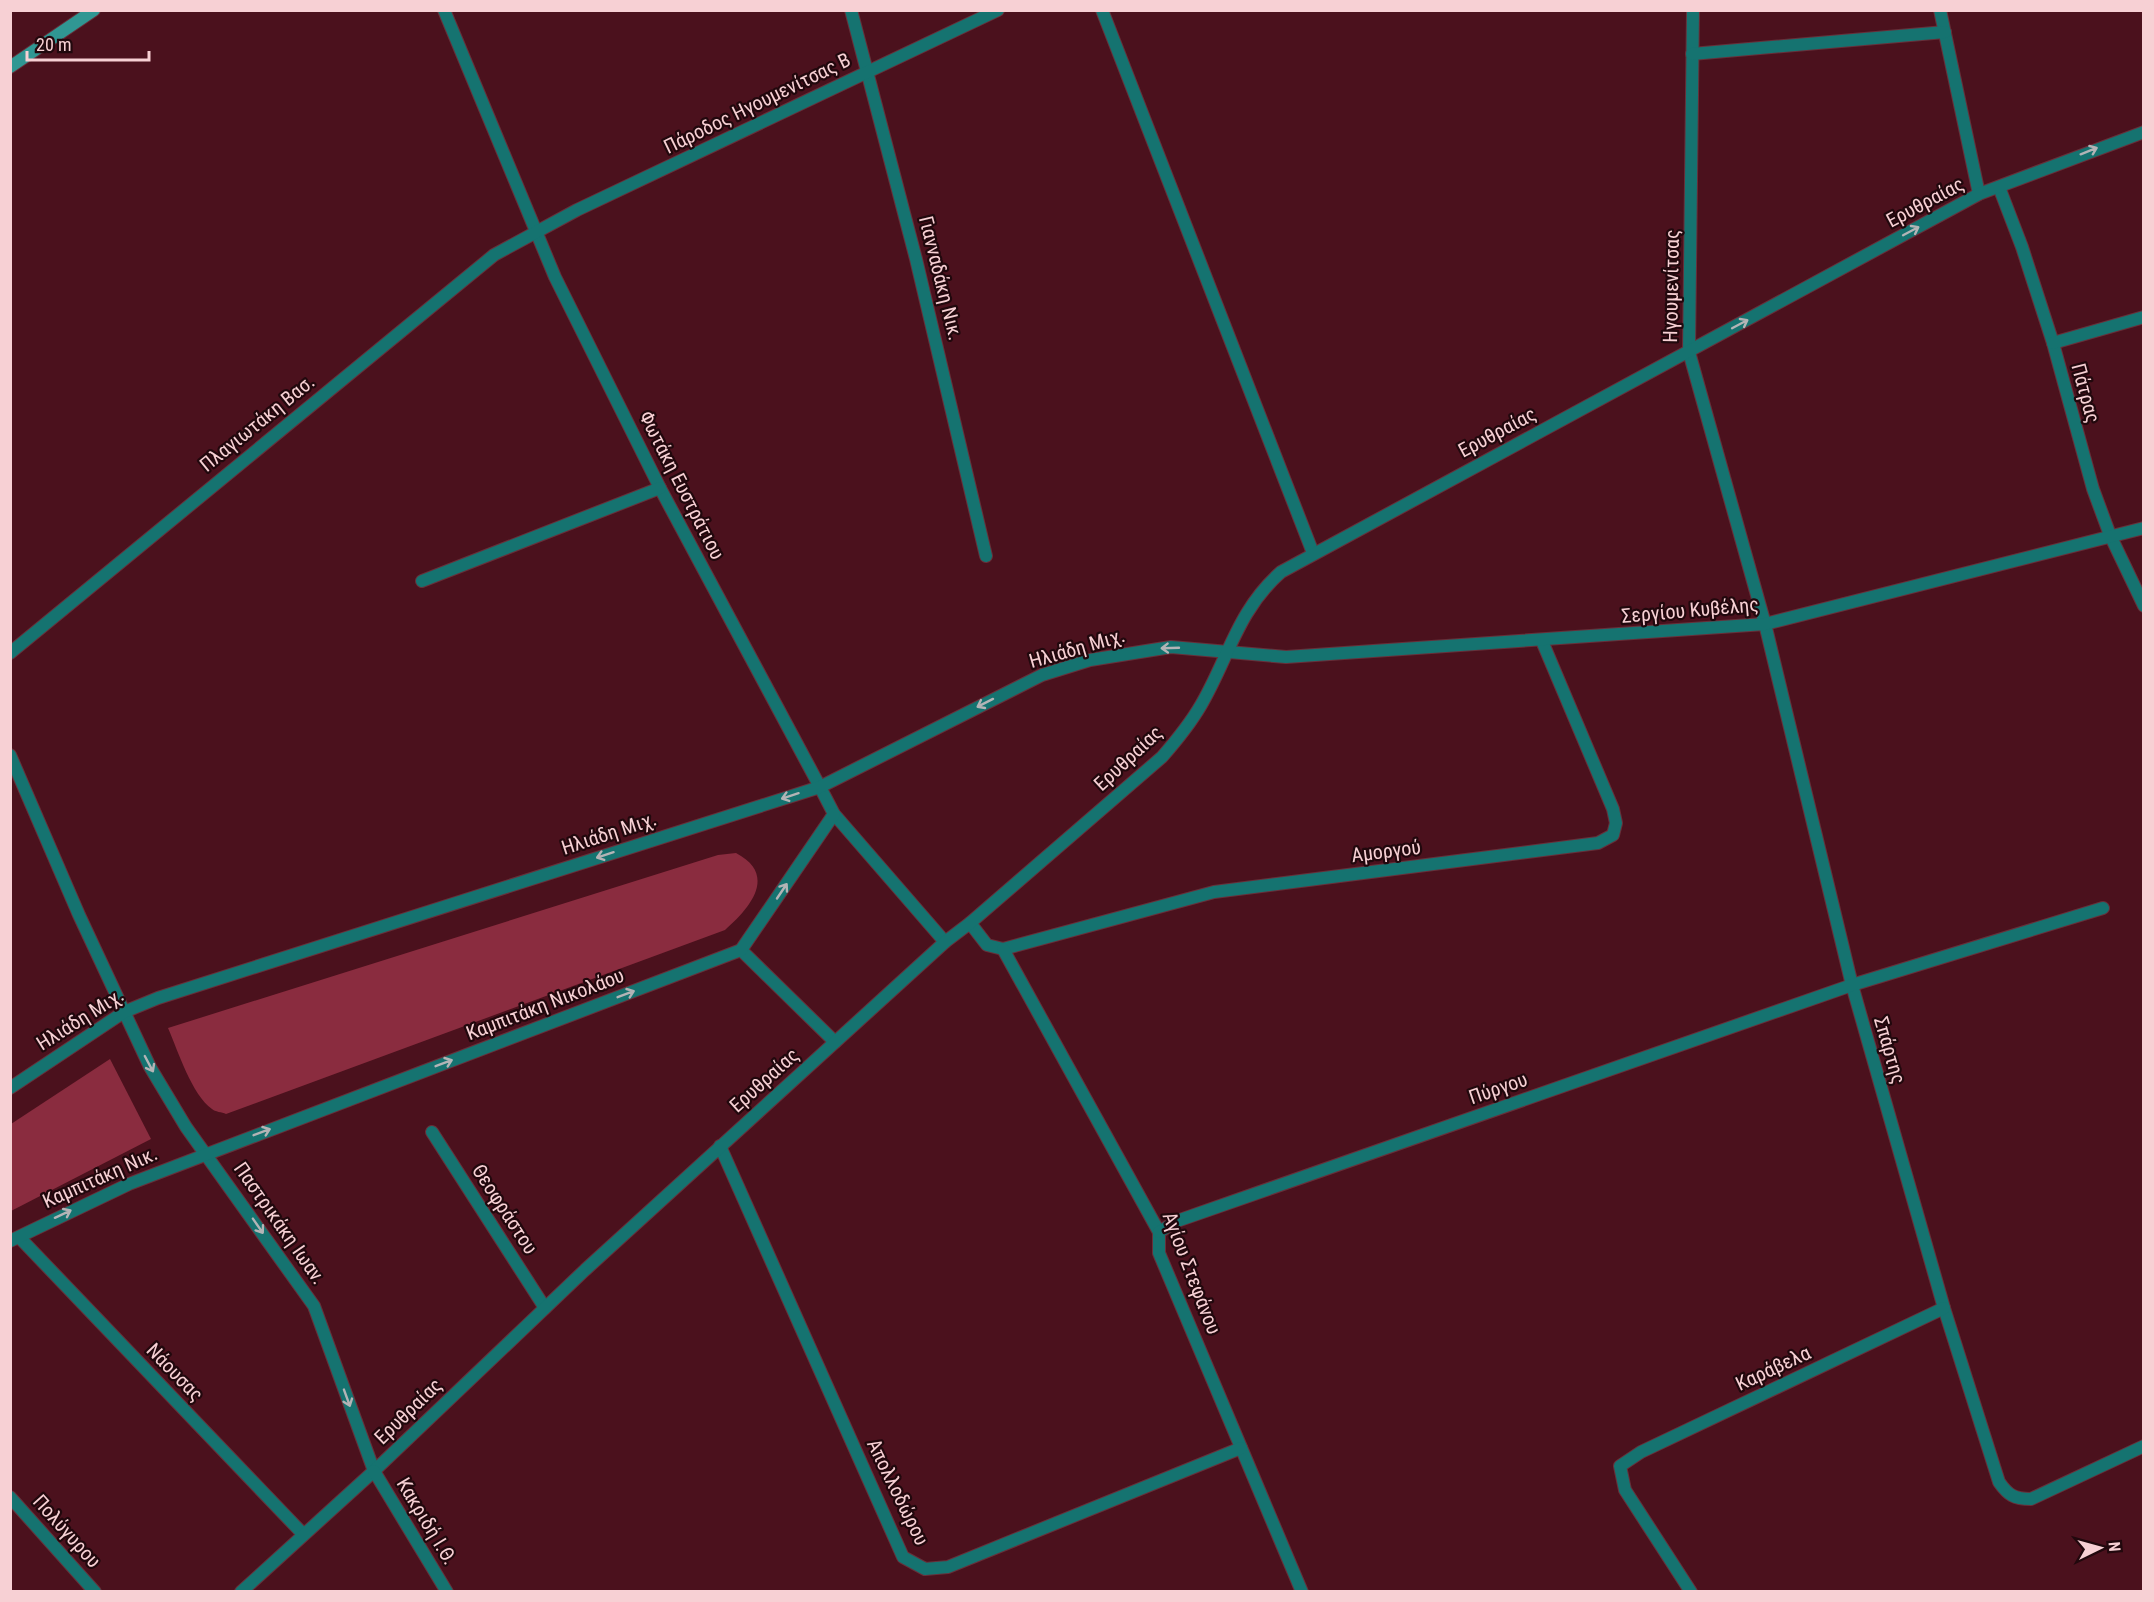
<svg xmlns="http://www.w3.org/2000/svg" width="2154" height="1602" font-family="'Roboto Condensed',sans-serif">
	<style>
		.green { fill: #8a2c3f }
		.lines { fill: none; stroke-linecap: round; stroke-linejoin: round }
		.minor-casing { stroke: #67303a; stroke-width: 14 }
		.tertiary-casing { stroke: #67303a; stroke-width: 14 }
		.secondary-casing { stroke: #67303a; stroke-width: 14 }
		.minor { stroke: #157370; stroke-width: 12 }
		.tertiary { stroke: #157370; stroke-width: 12 }
		.secondary { stroke: #309793; stroke-width: 12 }
		.oneway { stroke: #b3b4b6 }
		.labels { text-anchor: middle; stroke-width: 4.5; stroke-linejoin: round; paint-order: stroke }
		.street-label { font-size: 20px; fill: #f7d0d4; stroke: #21080d }
	</style>
	<rect width="100%" height="100%" fill="#4b111d"/>
	<!-- green -->
	<g class="green">
		<path d="M 736,853 C 778,875 750,908 725,930 L 226,1114 C 222,1112 215,1112 212,1109 C 192,1095 178,1051 168,1028 L 718,855 Z"/>
		<polygon points="110,1059 151,1139 11,1211 11,1124"/>
	</g>
	<g class="lines">
		<defs>
			<g id="minor">
				<polyline points="444,10 555,277 660,488 820,787 834,814 945,942"/>
				<polyline points="851,10 916,259 986,556"/>
				<polyline points="1102,10 1313,553"/>
				<path d="M 1693,10 L 1689,352 L 1765,624 L 1852,985 L 1944,1308 L 1999,1482 C 2008,1495 2014,1499 2031,1499 L 2144,1446"/>
				<polyline points="1940,10 1979,194"/>
				<polyline points="1692,54 1945,32"/>
				<polyline points="1999,187 2022,247 2053,343 2093,489 2110,535 2144,606"/>
				<polyline points="2053,343 2144,317"/>
				<polyline points="422,581 660,488"/>
				<polyline points="10,653 494,255 577,210 998,10"/>
				<polyline points="10,755 79,915 150,1067 186,1127 314,1306 374,1471"/>
				<polyline points="970,923 987,945 1003,949 1214,892 1598,843 1613,835 1616,823 1613,809 1542,641"/>
				<polyline points="1003,949 1159,1232 1159,1253 1302,1592"/>
				<polyline points="741,950 835,1042"/>
				<polyline points="10,1088 124,1012 158,998 820,787 1042,675 1090,660 1171,647 1286,657 1765,624 2144,528"/>
				<polyline points="432,1132 545,1308"/>
				<polyline points="720,1146 903,1557 925,1569 948,1567 1241,1448"/>
				<polyline points="1159,1232 1177,1221 1852,985 2103,908"/>
				<polyline points="19,1237 303,1534"/>
				<polyline points="10,1241 129,1184 741,950 834,814"/>
				<polyline points="10,1497 95,1592"/>
				<path d="M 241,1592 L 374,1471 L 585,1270 L 945,942 L 970,923 L 1162,757 C 1176,741 1190,724 1201,705 C 1229,657 1237,611 1281,572 L 1979,194 L 2144,132"/>
				<polyline points="1691,1592 1625,1490 1620,1466 1641,1452 1944,1308"/>
			</g>
			<polyline id="tertiary" points="374,1471 447,1592"/>
			<polyline id="secondary" points="10,67 94,10"/>
		</defs>
		<!-- minor casing -->
		<use href="#minor" class="minor-casing"/>
		<!-- tertiary casing -->
		<use href="#tertiary" class="tertiary-casing"/>
		<!-- secondary casing -->
		<use href="#secondary" class="secondary-casing"/>
		<!-- minor -->
		<use href="#minor" class="minor"/>
		<!-- tertiary -->
		<use href="#tertiary" class="tertiary"/>
		<!-- secondary -->
		<use href="#secondary" class="secondary"/>
	</g>
	<!-- one-way arrows -->
	<defs><path id="oneway-shaft" d="M-6 0H5M1.5-3L5.5 0L1.5 3" fill="none" stroke-width="1.6" stroke-linecap="round" stroke-linejoin="round" transform="scale(1.5)"/></defs>
	<g class="oneway">
		<use href="#oneway-shaft" transform="translate(2089 151) rotate(-22)"/>
		<use href="#oneway-shaft" transform="translate(1911 231) rotate(-28)"/>
		<use href="#oneway-shaft" transform="translate(1740 324) rotate(-28)"/>
		<use href="#oneway-shaft" transform="translate(1170 648) rotate(178)"/>
		<use href="#oneway-shaft" transform="translate(985 703) rotate(153)"/>
		<use href="#oneway-shaft" transform="translate(790 796) rotate(162)"/>
		<use href="#oneway-shaft" transform="translate(605 855) rotate(162)"/>
		<use href="#oneway-shaft" transform="translate(782 891) rotate(-56)"/>
		<use href="#oneway-shaft" transform="translate(626 994) rotate(-21)"/>
		<use href="#oneway-shaft" transform="translate(444 1063) rotate(-21)"/>
		<use href="#oneway-shaft" transform="translate(149 1064) rotate(62)"/>
		<use href="#oneway-shaft" transform="translate(262 1132) rotate(-21)"/>
		<use href="#oneway-shaft" transform="translate(63 1214) rotate(-25)"/>
		<use href="#oneway-shaft" transform="translate(258 1226) rotate(55)"/>
		<use href="#oneway-shaft" transform="translate(347 1398) rotate(70)"/>
	</g>
	<g class="labels">
		<!-- street labels -->
		<g class="street-label">
			<text transform="translate(757 103) rotate(-26)" y="7">Πάροδος Ηγουμενίτσας Β</text>
			<text transform="translate(1925 202) rotate(-28)" y="7">Ερυθραίας</text>
			<text transform="translate(941 278) rotate(76)" y="7">Γιανναδάκη Νικ.</text>
			<text transform="translate(1671 286) rotate(-89)" y="7">Ηγουμενίτσας</text>
			<text transform="translate(2086 393) rotate(75)" y="7">Πάτρας</text>
			<text transform="translate(257 423) rotate(-39)" y="7">Πλαγιωτάκη Βασ.</text>
			<text transform="translate(1497 432) rotate(-28)" y="7">Ερυθραίας</text>
			<text transform="translate(682 485) rotate(63)" y="7">Φωτάκη Ευστράτιου</text>
			<text transform="translate(1690 610) rotate(-5)" y="7">Σεργίου Κυβέλης</text>
			<text transform="translate(1077 648) rotate(-16)" y="7">Ηλιάδη Μιχ.</text>
			<text transform="translate(1128 758) rotate(-43)" y="7">Ερυθραίας</text>
			<text transform="translate(609 833) rotate(-18)" y="7">Ηλιάδη Μιχ.</text>
			<text transform="translate(1386 851) rotate(-7)" y="7">Αμοργού</text>
			<text transform="translate(545 1004) rotate(-21)" y="7">Καμπιτάκη Νικολάου</text>
			<text transform="translate(80 1019) rotate(-32)" y="7">Ηλιάδη Μιχ.</text>
			<text transform="translate(1890 1050) rotate(74)" y="7">Σπάρτης</text>
			<text transform="translate(764 1080) rotate(-42)" y="7">Ερυθραίας</text>
			<text transform="translate(1498 1088) rotate(-19)" y="7">Πύργου</text>
			<text transform="translate(100 1177) rotate(-24)" y="7">Καμπιτάκη Νικ.</text>
			<text transform="translate(505 1209) rotate(57)" y="7">Θεοφράστου</text>
			<text transform="translate(280 1223) rotate(55)" y="7">Παστρικάκη Ιωαν.</text>
			<text transform="translate(1192 1273) rotate(69)" y="7">Αγίου Στεφάνου</text>
			<text transform="translate(1773 1368) rotate(-25)" y="7">Καράβελα</text>
			<text transform="translate(175 1372) rotate(46)" y="7">Νάουσας</text>
			<text transform="translate(408 1411) rotate(-44)" y="7">Ερυθραίας</text>
			<text transform="translate(898 1492) rotate(64)" y="7">Απολλοδώρου</text>
			<text transform="translate(427 1521) rotate(59)" y="7">Κακριδή Ι.Θ.</text>
			<text transform="translate(67 1531) rotate(48)" y="7">Πολύγυρου</text>
		</g>
	</g>
	<!-- border -->
	<rect width="2154" height="1602" fill="none" stroke="#f7d0d4" stroke-width="24"/>
	<!-- north arrow -->
	<g transform="translate(2100 1548) rotate(85)" stroke="#21080d" stroke-width="4.5" paint-order="stroke">
	<path d="M0-4.5L10 22L0 15L-10 22Z" fill="#f7d0d4"/>
	<text y="-9" font-size="16" font-weight="bold" text-anchor="middle" fill="#f7d0d4">N</text>
	</g>
	<!-- scale -->
	<path d="M27 51v9h122v-9" fill="none" stroke="#f7d0d4" stroke-width="3"/>
	<text x="36" y="51" font-size="18" fill="#f7d0d4" stroke="#21080d" stroke-width="4.5" paint-order="stroke">20 m</text>
</svg>
